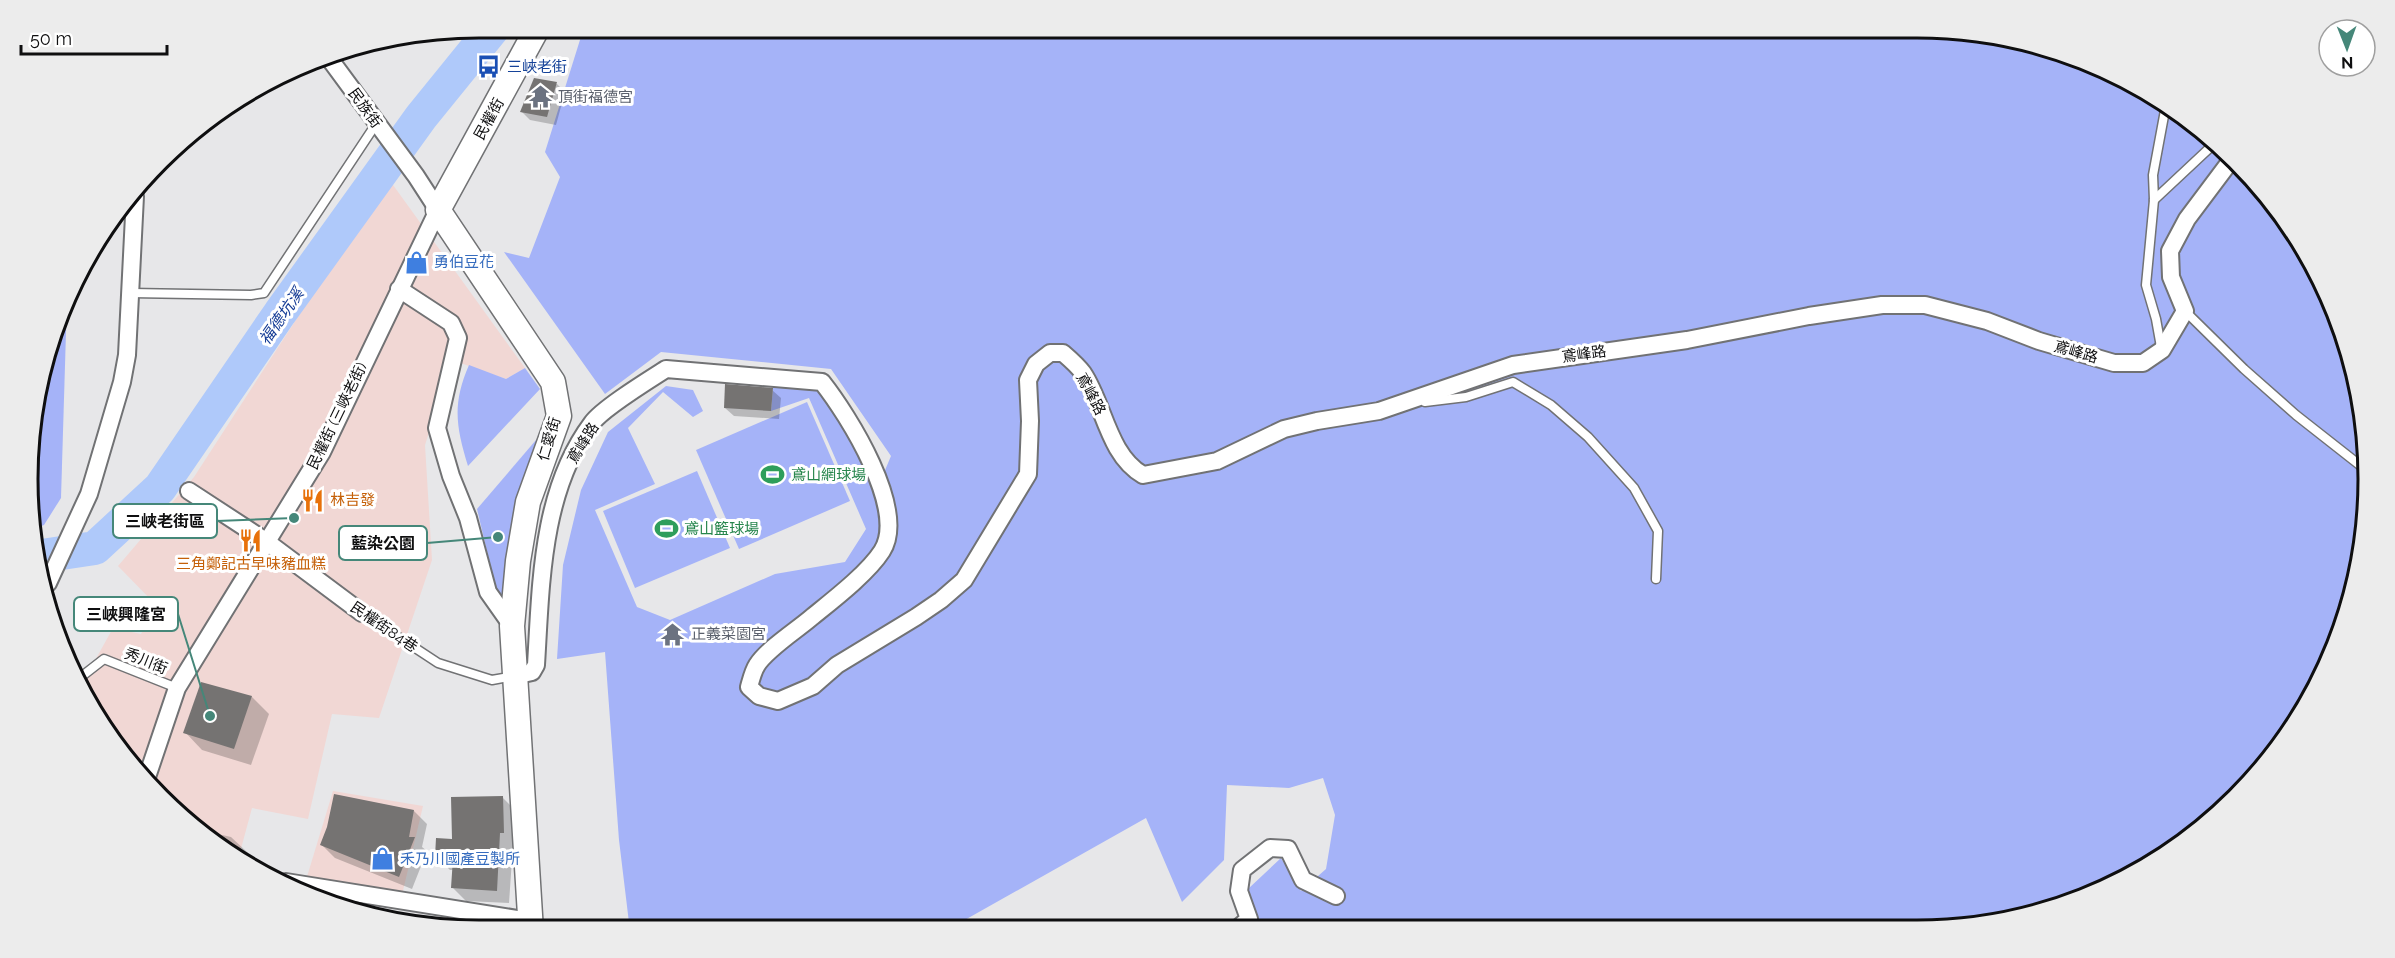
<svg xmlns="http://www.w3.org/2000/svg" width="2395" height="958" font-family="Raleway,'Noto Sans TC',sans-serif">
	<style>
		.commercial { fill: #f1d7d4 }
		.green { fill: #a5b3f8 }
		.shadow { fill: #0003 }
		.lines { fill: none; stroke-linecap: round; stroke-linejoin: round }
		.river { stroke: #afc9fa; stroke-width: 34 }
		.building { fill: #757372 }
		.lane-casing { stroke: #717274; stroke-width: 11 }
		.street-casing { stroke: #717274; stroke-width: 20 }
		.secondary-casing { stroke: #717274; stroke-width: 27 }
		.lane { stroke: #fff; stroke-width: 8 }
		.street { stroke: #fff; stroke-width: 16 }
		.secondary { stroke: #fff; stroke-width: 24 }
		.labels { text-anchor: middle; stroke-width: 6; stroke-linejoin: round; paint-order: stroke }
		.transit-label { font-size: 15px; fill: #164399; stroke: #fff; text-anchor: start }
		.worship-label { font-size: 15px; fill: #5b616d; stroke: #fff; text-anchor: start }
		.street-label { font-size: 15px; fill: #0f0f10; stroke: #fff }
		.shop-label { font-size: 15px; fill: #366cbe; stroke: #fff; text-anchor: start }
		.leisure-label { font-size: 15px; fill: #27864d; stroke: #fff; text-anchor: start }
		.food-label { font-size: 15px; fill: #c56008; stroke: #fff; text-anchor: start }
		.water-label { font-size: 16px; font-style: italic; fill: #143b95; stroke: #fff }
		.rim { fill: none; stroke: #0f0f10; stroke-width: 3 }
		.leader { fill: none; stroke: #458779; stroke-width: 2 }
		.callout-dot { fill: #458779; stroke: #fff; stroke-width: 2 }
		.callout { fill: #fff; stroke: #458779; stroke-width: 2 }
		.callout-label { font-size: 16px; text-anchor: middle; font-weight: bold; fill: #0f0f10 }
	</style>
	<rect width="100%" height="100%" fill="#e7e7e9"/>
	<!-- commercial -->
	<g class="commercial">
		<polygon points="388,178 525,368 506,379 452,360 425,445 432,560 379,718 332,714 308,819 252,808 239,856 204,837 103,730 78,682 88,673 113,628 141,634 156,605 118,566 194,477"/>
		<polygon points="333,791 423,806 402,895 306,880"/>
	</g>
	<!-- green -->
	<g class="green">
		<path d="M 584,27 L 1916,27 L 2061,51 L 2142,87 L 2214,139 L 2274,204 L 2321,279 L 2353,362 L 2367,449 L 2364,538 L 2344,624 L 2292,730 L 2214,819 L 2116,885 L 1975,927 L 1261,929 L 1248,889 L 1281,858 L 1301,891 L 1326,869 L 1335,815 L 1323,778 L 1289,788 L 1227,785 L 1224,860 L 1182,902 L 1146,818 L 947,930 L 630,931 L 619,840 L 605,652 L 557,659 L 563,565 L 581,490 L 608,432 L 666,386 L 693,390 L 703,411 L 693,417 L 663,392 L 628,428 L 655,484 L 595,510 L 637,607 L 670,620 L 775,574 L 845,562 L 866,529 L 809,398 L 771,411 L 773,387 L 816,390 C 846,423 858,454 875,494 L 891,456 L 831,369 L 661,352 L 605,394 L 504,252 L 529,258 L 560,177 L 545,152 Z"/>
		<polygon points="67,299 61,498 44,525 34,529 31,420 51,334"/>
		<path d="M 469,365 L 506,379 L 525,368 L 540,389 L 468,466 C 456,427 452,404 469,365 Z"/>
		<polygon points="807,402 850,501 739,549 696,450"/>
		<polygon points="542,433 503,602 498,598 477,509"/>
		<polygon points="697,471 730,548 635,588 603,511"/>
	</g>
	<!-- shadow -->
	<g class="shadow">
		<polygon points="535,80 557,84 565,92 556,125 530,120 522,112"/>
		<polygon points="772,390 781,398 779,419 734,416 725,408"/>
		<polygon points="252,697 269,714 251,765 202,750 185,732"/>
		<polygon points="502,797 515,810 516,845 513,845 509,903 466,901 453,888 454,870 450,870 437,857"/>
		<polygon points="414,811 427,824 422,847 427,851 412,889 335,858 322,845"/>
		<polygon points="196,829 231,837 248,853 246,860 204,837"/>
		<polygon points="334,902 511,931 479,931 334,907"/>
	</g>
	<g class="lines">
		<!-- river -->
		<polyline class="river" points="35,557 95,548 160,488 280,313 421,117 494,27"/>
	</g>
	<!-- building -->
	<g class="building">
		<polygon points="534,78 557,82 547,117 520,112"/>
		<polygon points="725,384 773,388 771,411 724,408"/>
		<polygon points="201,682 252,696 234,749 183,733"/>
		<polygon points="334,794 414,810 409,837 415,837 399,877 320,845 327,827"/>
		<polygon points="503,796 504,833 500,833 497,891 451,888 453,858 435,857 436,838 452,839 451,797"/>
	</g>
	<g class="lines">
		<defs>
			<g id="lane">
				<polyline points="2154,200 2216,142"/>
				<polyline points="131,293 251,295 264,293 376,124"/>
				<polyline points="2185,311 2244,369 2296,415 2366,470"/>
				<polyline points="2161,347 2156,319 2146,285 2154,200 2153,175 2166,105"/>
				<polyline points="1425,402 1466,397 1513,382 1551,405 1588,437 1634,488 1658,531 1656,579"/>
				<polyline points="362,613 438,663 492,680 514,676"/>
				<polyline points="77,680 104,659 177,688"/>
			</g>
			<g id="street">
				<polyline points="399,289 451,323 458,338 437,428 451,476 468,518 488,592 512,626"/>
				<polyline points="189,491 267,542 362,613"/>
				<polyline points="42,589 48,583 89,494 122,382 127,355 135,196"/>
				<path d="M 514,676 L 532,672 L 536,665 C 541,584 541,491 592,423 C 603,408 649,380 666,369 L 822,382 C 848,415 908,510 882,551 C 868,573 833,600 812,617 C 797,630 767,649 757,665 C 753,671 751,680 749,687 L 759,696 L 778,701 L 813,686 L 837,665 L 916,617 L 941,600 L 964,580 L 1028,474 L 1030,421 L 1028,380 L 1036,364 L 1050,353 L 1063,353 C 1070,359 1078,366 1083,373 C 1104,404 1108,455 1143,475 L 1217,461 L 1284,429 L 1317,421 L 1379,411 L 1513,365 L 1687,340 L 1809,316 L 1882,305 L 1925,305 L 1987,321 L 2039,341 L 2114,363 L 2143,363 L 2162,350 L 2185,311 L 2171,277 L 2170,251 L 2187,219 L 2232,159"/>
				<polyline points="147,777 177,688 322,452 438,210 416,176 326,54"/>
				<polyline points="286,882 530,921"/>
				<polyline points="1237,929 1249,919 1239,891 1242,870 1270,848 1288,849 1303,880 1336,896"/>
			</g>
			<polyline id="secondary" points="531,931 512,626 518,561 528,502 559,416 553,382 438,210 538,27"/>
		</defs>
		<!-- lane casing -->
		<use href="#lane" class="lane-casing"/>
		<!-- street casing -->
		<use href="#street" class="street-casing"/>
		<!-- secondary casing -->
		<use href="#secondary" class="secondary-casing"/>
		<!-- lane -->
		<use href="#lane" class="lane"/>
		<!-- street -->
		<use href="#street" class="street"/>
		<!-- secondary -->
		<use href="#secondary" class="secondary"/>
	</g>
	<!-- icons -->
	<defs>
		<symbol id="bus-bare" viewBox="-9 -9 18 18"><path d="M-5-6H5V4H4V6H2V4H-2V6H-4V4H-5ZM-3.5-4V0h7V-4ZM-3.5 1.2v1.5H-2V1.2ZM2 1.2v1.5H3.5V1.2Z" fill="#1a4fb4" stroke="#fff" stroke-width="2.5" paint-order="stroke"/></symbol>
		<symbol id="temple-bare" viewBox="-9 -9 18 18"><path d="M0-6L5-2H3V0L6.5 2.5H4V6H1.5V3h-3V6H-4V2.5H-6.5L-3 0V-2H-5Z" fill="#6b7280" stroke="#fff" stroke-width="2.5" paint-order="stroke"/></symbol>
		<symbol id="shop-bare" viewBox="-9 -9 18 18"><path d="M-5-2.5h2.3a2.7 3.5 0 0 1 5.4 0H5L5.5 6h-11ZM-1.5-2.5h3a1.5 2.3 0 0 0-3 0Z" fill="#3f7fe0" stroke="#fff" stroke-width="2.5" paint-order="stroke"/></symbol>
		<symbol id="stadium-bare" viewBox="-9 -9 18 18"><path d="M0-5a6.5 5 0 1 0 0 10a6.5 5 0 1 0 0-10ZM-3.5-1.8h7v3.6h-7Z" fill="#2e9e5b" stroke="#fff" stroke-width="2.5" paint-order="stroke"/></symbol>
		<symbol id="restaurant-bare" viewBox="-9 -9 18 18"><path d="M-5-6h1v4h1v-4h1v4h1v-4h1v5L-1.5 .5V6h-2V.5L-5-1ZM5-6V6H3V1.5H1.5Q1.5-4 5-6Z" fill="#e8710a" stroke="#fff" stroke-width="2.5" paint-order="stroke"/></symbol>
	</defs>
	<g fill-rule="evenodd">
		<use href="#bus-bare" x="472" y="50" width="33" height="33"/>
		<use href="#temple-bare" x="524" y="80" width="33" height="33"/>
		<use href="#shop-bare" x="400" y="246" width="33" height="33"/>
		<use href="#stadium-bare" x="756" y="458" width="33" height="33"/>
		<use href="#restaurant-bare" x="296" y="484" width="33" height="33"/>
		<use href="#stadium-bare" x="650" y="512" width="33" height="33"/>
		<use href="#restaurant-bare" x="234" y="524" width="33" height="33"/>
		<use href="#temple-bare" x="656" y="618" width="33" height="33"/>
		<use href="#shop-bare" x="366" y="842" width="33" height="33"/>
	</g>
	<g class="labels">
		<!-- transit labels -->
		<g class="transit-label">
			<text x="507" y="72">三峽老街</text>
		</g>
		<!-- worship labels -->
		<g class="worship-label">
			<text x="558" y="102">頂街福德宮</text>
			<text x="691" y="639">正義菜園宮</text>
		</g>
		<!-- street labels -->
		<g class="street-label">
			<text transform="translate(365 108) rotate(54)" y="5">民族街</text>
			<text transform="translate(489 119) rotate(-61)" y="5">民權街</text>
			<text transform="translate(2076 352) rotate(16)" y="5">鳶峰路</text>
			<text transform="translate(1584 354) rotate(-8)" y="5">鳶峰路</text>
			<text transform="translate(1091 394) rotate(62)" y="5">鳶峰路</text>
			<text transform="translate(337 416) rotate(-64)" y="5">民權街 (三峽老街)</text>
			<text transform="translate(549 439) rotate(-73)" y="5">仁愛街</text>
			<text transform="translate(583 443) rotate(-58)" y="5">鳶峰路</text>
			<text transform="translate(384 627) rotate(34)" y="5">民權街84巷</text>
			<text transform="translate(146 661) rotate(22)" y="5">秀川街</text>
		</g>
		<!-- shop labels -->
		<g class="shop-label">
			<text x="434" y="267">勇伯豆花</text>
			<text x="400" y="864">禾乃川國產豆製所</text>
		</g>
		<!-- leisure labels -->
		<g class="leisure-label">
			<text x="791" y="480">鳶山網球場</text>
			<text x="684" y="534">鳶山籃球場</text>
		</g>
		<!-- food labels -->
		<g class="food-label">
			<text x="330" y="505">林吉發</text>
			<text x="251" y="569" text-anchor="middle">三角鄭記古早味豬血糕</text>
		</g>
		<!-- water labels -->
		<g class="water-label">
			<text transform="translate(281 316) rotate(-55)" y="6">福德坑溪</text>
		</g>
	</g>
	<!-- crop -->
	<path d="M0 0H2395V958H0ZM479 38H1917A441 441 0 0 1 2358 479V479A441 441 0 0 1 1917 920H479A441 441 0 0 1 38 479V479A441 441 0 0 1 479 38Z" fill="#ececec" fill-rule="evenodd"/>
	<path class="rim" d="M479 38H1917A441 441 0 0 1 2358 479V479A441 441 0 0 1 1917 920H479A441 441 0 0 1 38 479V479A441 441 0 0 1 479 38Z"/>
	<!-- callouts -->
	<path class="leader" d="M294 518L217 521M498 537L427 543M210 716L178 614"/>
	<g class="callout-dot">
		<circle cx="294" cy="518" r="6"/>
		<circle cx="498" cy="537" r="6"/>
		<circle cx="210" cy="716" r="6"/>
	</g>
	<g class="callout">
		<rect x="113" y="504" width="104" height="34" rx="6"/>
		<rect x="339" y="526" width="88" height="34" rx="6"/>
		<rect x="74" y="597" width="104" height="34" rx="6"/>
	</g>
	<g class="callout-label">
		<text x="165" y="527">三峽老街區</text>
		<text x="383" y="549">藍染公園</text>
		<text x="126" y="620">三峽興隆宮</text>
	</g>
	<!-- north arrow -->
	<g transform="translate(2347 48) rotate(179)"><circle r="28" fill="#ffffff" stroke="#9f9f9f" stroke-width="1.5"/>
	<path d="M0-4.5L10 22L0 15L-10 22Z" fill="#458779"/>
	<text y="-9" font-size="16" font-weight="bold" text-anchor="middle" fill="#0f0f10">N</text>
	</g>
	<!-- scale -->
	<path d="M21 45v9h146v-9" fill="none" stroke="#0f0f10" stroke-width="3"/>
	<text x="30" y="45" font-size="18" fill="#0f0f10" stroke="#ffffff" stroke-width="4.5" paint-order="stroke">50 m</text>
</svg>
